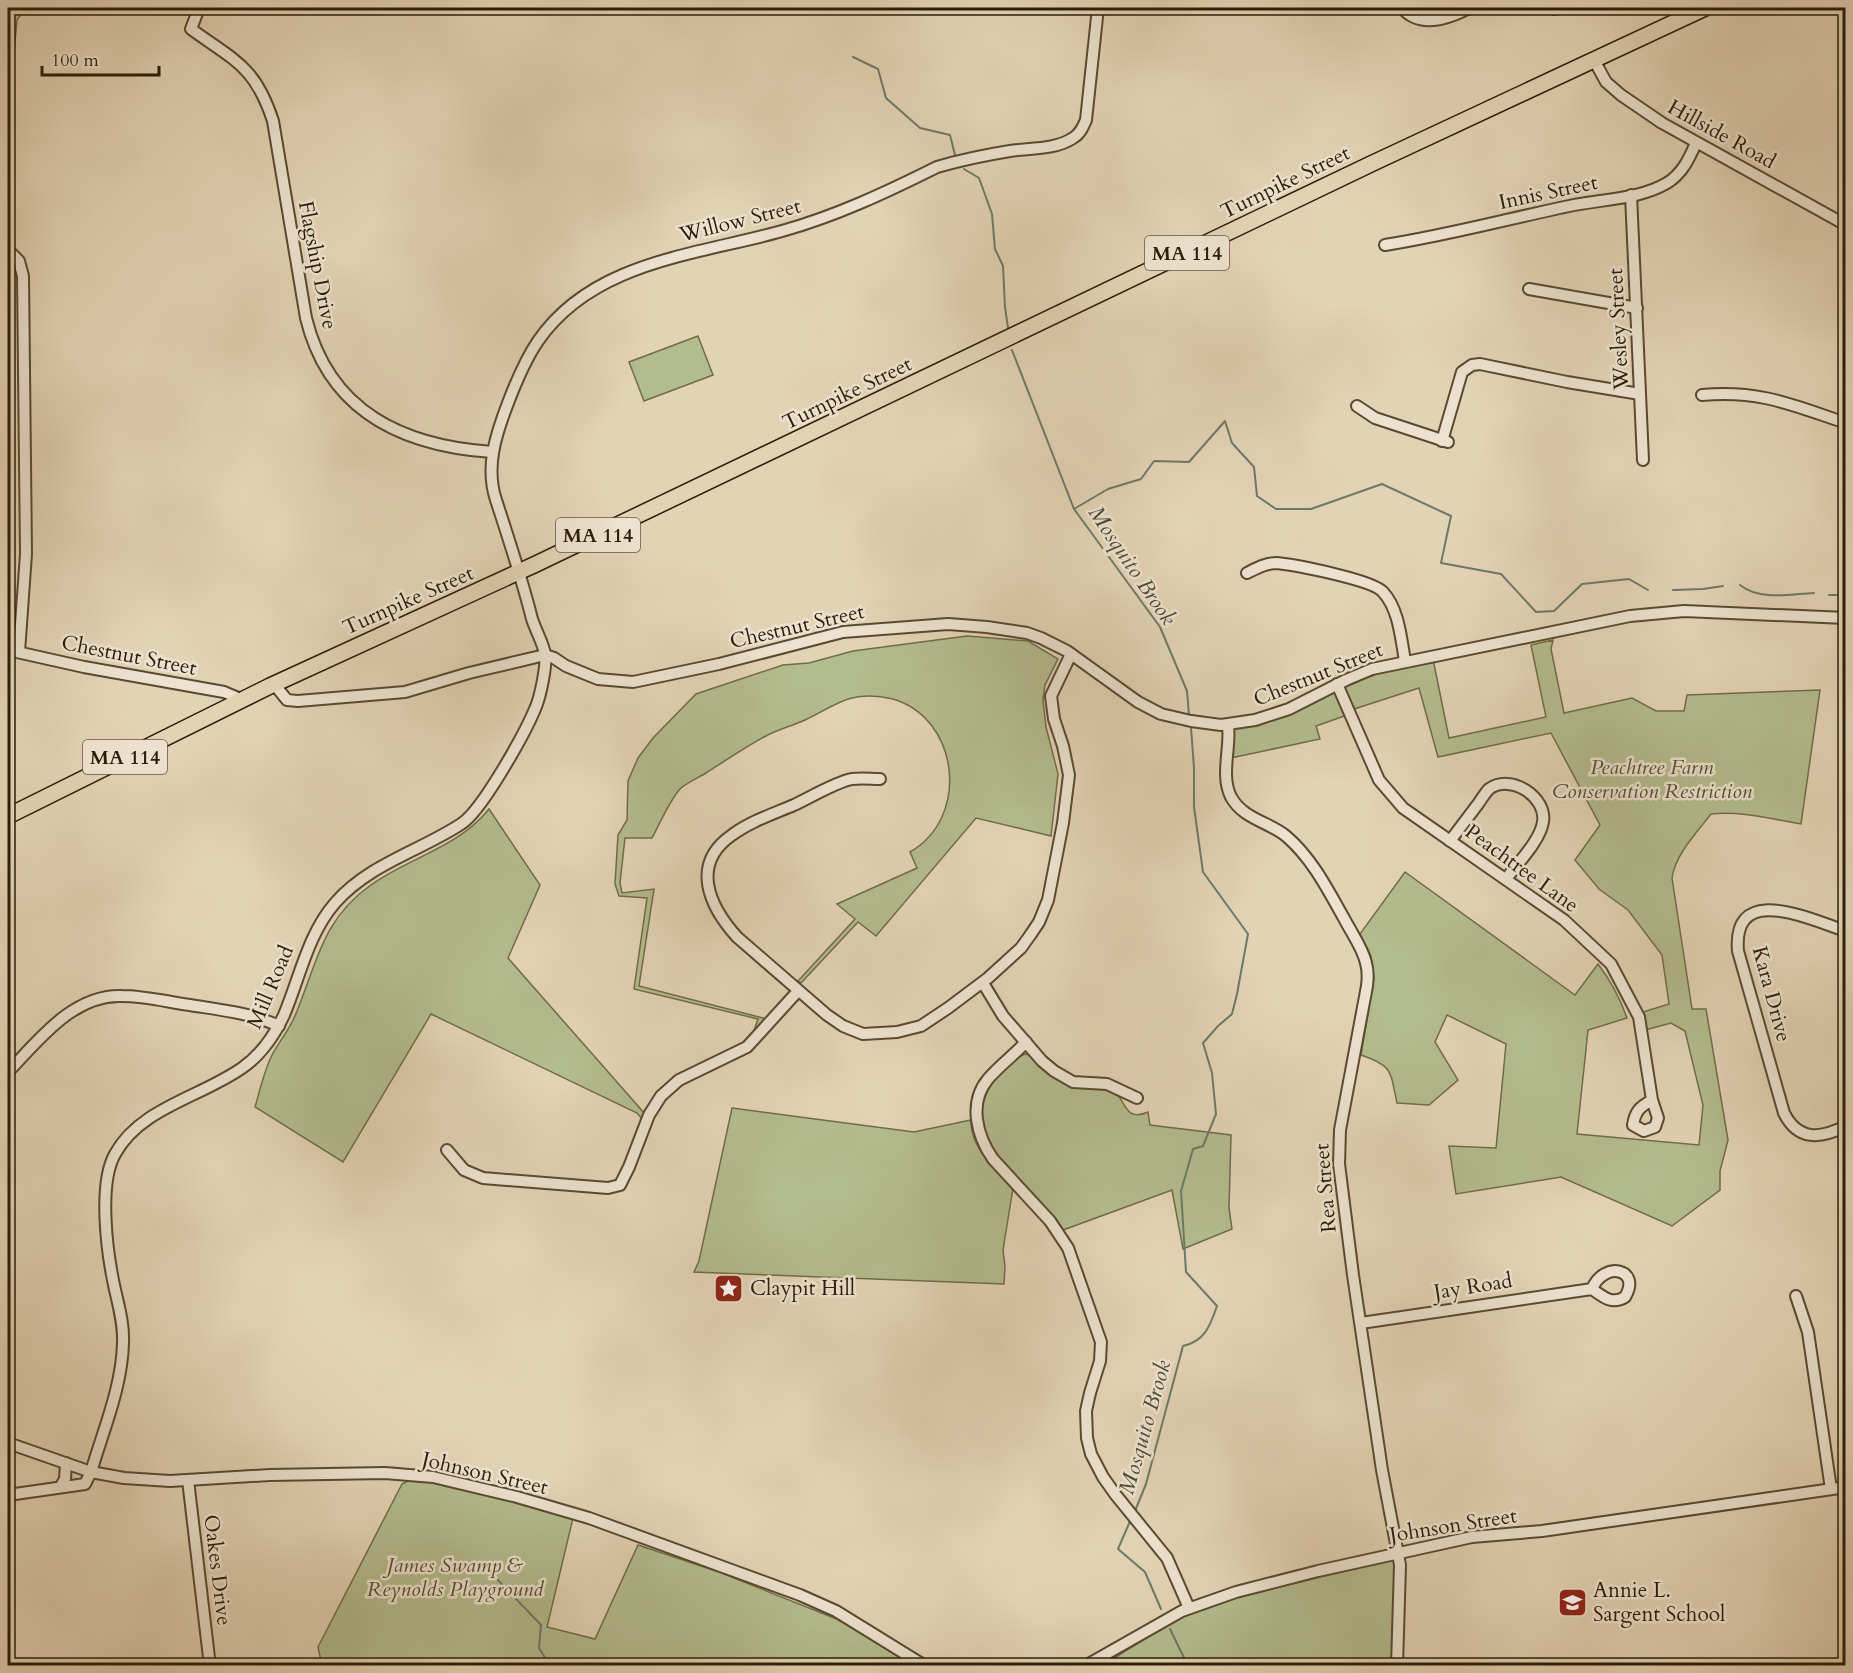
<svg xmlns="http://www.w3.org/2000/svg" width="1853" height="1673" font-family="Cardo,serif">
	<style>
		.green { fill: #b3bc8e; stroke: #6f6c4a; stroke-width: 1.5 }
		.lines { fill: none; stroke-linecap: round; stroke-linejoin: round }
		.stream { stroke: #6b7a69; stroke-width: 2 }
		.minor-casing { stroke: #594a32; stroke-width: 14 }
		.highway-casing { stroke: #2b1c07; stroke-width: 18 }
		.minor { stroke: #ede2cf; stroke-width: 10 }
		.highway { stroke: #e3d3b5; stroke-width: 15 }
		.labels { text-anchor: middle; stroke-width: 5; stroke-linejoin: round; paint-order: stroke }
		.shield { fill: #ede2cf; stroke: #655743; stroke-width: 1.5 }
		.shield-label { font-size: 20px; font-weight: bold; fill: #2b1c07 }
		.street-label { font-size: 21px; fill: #2b1c07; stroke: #ede2cf }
		.park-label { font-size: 21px; font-style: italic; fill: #544c30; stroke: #ede2cf }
		.poi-label { font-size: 21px; fill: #2b1c07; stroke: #ede2cf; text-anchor: start }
		.water-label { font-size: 22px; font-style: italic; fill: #4b4b38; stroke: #ede2cf }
	</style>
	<rect width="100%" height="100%" fill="#e3d3b5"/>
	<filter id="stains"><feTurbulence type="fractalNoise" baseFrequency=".00333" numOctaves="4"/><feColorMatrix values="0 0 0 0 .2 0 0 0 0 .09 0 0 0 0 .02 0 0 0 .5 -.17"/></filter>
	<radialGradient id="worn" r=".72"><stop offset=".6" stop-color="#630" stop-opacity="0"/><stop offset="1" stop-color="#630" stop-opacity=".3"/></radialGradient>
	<!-- green -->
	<g class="green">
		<polygon points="8,8 26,8 17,20 8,117"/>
		<polygon points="698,336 713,375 644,401 629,362"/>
		<path d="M 967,636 L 1028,641 L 1058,659 L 1045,685 L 1043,700 L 1046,727 L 1058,774 L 1051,836 L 976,818 L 876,936 L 858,922 L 801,983 L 798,981 L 855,919 L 837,904 L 917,868 L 910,852 C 970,818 960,719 893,699 C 880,696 865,695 852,698 C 836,702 822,712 807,719 C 793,726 778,729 764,737 C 744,748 725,761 706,773 C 698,778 685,783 679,790 C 668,804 660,823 652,838 L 625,838 L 620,883 L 622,893 L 654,889 L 639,986 L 767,1019 L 752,1036 L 758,1019 L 634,989 L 647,898 L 619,896 L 615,884 L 618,835 L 627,820 L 628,781 L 638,758 L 653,738 L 696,694 L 783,665 L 809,663 L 853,651 Z"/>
		<path d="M 1553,640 L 1551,649 L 1564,713 L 1632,698 L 1656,711 L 1684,711 L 1687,695 L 1820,690 L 1801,824 C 1772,819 1741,811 1711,814 C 1697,832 1675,855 1672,878 L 1692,1009 L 1706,1009 L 1728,1140 L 1720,1171 L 1720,1190 L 1672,1226 L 1561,1177 L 1456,1194 L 1449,1146 L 1496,1148 L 1506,1044 L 1447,1015 L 1435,1042 L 1458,1080 L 1429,1105 L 1397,1103 C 1390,1072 1394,1066 1361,1055 L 1374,978 L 1371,956 L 1360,934 L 1405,872 L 1575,995 L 1598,964 C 1611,981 1620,998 1627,1018 L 1588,1030 L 1577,1134 L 1699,1145 L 1703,1105 L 1685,1031 L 1671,1023 L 1645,1030 L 1640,1013 L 1669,1004 L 1662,955 L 1628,910 L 1599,889 L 1575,860 L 1600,825 L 1551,733 L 1438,757 L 1419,688 L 1351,710 L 1340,685 L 1411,664 L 1433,659 L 1449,738 L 1546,717 L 1531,645 Z"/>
		<polygon points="1337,684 1350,714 1316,726 1320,739 1226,759 1228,725 1255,720"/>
		<path d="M 489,809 L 540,885 L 508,958 L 645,1114 L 643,1120 L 637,1113 L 431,1014 L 343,1162 L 255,1107 C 260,1090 264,1071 272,1055 C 279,1042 289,1030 295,1016 C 317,964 321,920 371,885 C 410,857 459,847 489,809 Z"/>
		<path d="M 1025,1054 C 1038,1055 1046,1073 1058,1080 C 1074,1089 1092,1083 1109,1089 C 1127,1095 1122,1124 1148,1112 L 1150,1125 L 1231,1135 L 1229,1208 L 1232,1229 L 1183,1249 L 1172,1190 L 1063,1230 L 996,1156 C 974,1123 977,1094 1006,1068 C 1012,1062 1018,1057 1025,1054 Z"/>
		<path d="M 732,1108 L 914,1132 L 971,1120 C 970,1148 996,1169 1013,1188 L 1003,1250 L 1005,1266 L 1004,1284 L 694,1272 L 699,1261 Z"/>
		<polygon points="414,1478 435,1479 573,1518 547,1627 595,1639 638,1545 719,1572 839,1620 914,1665 322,1666 318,1647 402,1484"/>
		<polygon points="1391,1560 1397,1564 1394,1665 1101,1666 1182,1616 1225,1600"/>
	</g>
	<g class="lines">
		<!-- stream -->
		<g class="stream">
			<polyline points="853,57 878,69 886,98 920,128 950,135 955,155"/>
			<polyline points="964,169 979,178 992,214 995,249 1003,266 1005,307 1008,328"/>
			<polyline points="1012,350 1074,509 1160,627 1187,691 1189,715"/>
			<polyline points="1074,509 1108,489 1141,479 1154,461 1189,462 1225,421 1232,443 1254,467 1257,496 1276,509 1311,509 1382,484 1451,516 1441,563 1501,574 1536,612 1554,611 1582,584 1629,579 1648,590"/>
			<path d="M 1740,585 C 1760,601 1791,594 1814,593"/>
			<polyline points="1673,590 1703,589 1723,586"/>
			<polyline points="1829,595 1846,595"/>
			<path d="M 1135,1511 L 1146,1484 L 1183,1346 C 1205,1341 1210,1326 1217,1306 L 1186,1272 L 1181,1191 L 1193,1149 L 1203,1146 L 1216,1114 L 1212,1073 L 1203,1043 L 1218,1026 L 1232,1014 L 1237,994 L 1248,934 L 1203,872 L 1194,807 L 1194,768 L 1191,728"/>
			<polyline points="1131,1519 1118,1549 1145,1572 1161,1609"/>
			<polyline points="492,1574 541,1625 539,1648 550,1666"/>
			<polyline points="1170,1629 1188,1666"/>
		</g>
		<defs>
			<g id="minor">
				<path d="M 199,8 L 191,29 C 235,61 255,66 273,121 L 306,318 C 329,412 403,446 492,452"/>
				<path d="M 1402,8 C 1420,29 1448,19 1469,8"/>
				<polyline points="1552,8 1554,9"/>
				<polyline points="1594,60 1606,82 1621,95 1662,123 1846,225"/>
				<polyline points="1631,195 1643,460"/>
				<path d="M 1385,245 C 1449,235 1511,218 1574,205 C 1605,199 1640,199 1667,183 C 1682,174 1689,159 1696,143"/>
				<polyline points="8,250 19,261 23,276 26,554 19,652"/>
				<polyline points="1529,289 1637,308"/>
				<path d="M 1702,395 C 1761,390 1792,405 1846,423"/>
				<polyline points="1357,406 1375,418 1448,442"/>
				<polyline points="1442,441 1462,372 1472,365 1480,364 1567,382 1640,394"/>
				<path d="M 1247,573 C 1257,568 1266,563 1277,563 C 1296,565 1373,580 1383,592 C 1399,609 1401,639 1405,661"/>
				<polyline points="8,650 84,667 224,692 243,700"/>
				<polyline points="274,684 287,700 298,701 405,692 469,673 545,655 554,658 566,666 598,679 633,682 719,664 843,632 948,624 987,627 1027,633 1041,638 1067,651 1138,702 1161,714 1191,721 1221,725 1255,720 1289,709 1346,680 1372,669 1630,616 1684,611 1846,618"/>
				<path d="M 1337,684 L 1379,780 L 1403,808 L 1564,920 L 1611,964 L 1639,1017 L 1652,1100 L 1658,1118 L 1655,1127 L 1644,1131 L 1633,1125 C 1635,1111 1640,1107 1652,1100"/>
				<path d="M 1228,725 C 1231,748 1220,775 1231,797 C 1243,819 1269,822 1286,836 C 1313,859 1329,892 1346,922 C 1353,935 1363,949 1366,963 C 1368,970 1368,978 1367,986 L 1340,1130 L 1339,1164 L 1353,1275 L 1382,1470 L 1400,1565 L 1397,1666"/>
				<path d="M 880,779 C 871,779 861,778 852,779 C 838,781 809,798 794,805 C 773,814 751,821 732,835 C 690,864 709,906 737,937 L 827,1015 L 843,1026 L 863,1034 L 897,1032 L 921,1026 L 948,1008 L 988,978 L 1021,948 L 1031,934 L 1039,922 L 1048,900 L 1063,823 L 1069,775 L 1063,746 L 1054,719 L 1051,696 L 1071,654"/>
				<path d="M 1450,841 C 1459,829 1469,816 1478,804 C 1481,800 1485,793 1489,789 C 1511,773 1547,797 1543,822 C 1540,841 1517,864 1506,879"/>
				<path d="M 1846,931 C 1811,920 1732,881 1738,951 L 1784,1113 C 1798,1141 1820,1139 1846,1126"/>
				<polyline points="983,983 1003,1016 1042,1061 1054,1071 1073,1082 1107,1084 1137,1098"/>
				<path d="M 1026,1042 C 1014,1055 999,1066 988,1079 C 968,1103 977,1136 993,1159 L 1050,1221 L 1068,1248 L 1101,1342 L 1100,1361 L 1090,1393 L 1086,1411 L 1087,1438 L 1091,1454 L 1103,1477 L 1115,1494 L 1167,1558 L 1189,1608"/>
				<path d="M 8,1072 C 38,1041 73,994 122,996 C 145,996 168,1002 190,1005 C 221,1010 251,1013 279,1026"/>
				<polyline points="447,1150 464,1170 483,1178 608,1188 620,1185 629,1167 649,1115 661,1096 679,1080 747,1047 798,991"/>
				<polyline points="1796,1296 1808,1332 1831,1489"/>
				<path d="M 1361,1323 L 1592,1289 C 1603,1297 1612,1305 1625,1297 C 1642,1269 1604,1260 1592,1289"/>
				<polyline points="8,1443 91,1472 124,1478 170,1481 270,1475 385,1473 433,1477 517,1497 589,1518 800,1595 836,1611 925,1666"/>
				<polyline points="188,1480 210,1666"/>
				<polyline points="61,1486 65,1479 66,1463"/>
				<path d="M 8,1495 L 85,1484 L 91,1472 C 103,1431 122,1387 123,1343 C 124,1323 118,1304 114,1285 C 107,1252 98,1184 115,1154 C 140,1108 201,1097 242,1068 C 261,1055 274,1036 284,1015 C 300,977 308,934 335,903 C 369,864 420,851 461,824 C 482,811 525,733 535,709 C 540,698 547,666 545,654 C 543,643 536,631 532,619 C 522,579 509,540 496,500 C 485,467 496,434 508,403 C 516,382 525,360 538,341 C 593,261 697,255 782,231 C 836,216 887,192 937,167 C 961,160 985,155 1010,151 C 1030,148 1055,150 1073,138 C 1080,134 1083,127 1086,120 L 1098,8"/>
				<polyline points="1085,1666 1182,1611 1236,1592 1318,1571 1472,1537 1542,1531 1846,1487"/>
			</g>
			<polyline id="highway" points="8,816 270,686 536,564 1373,163 1705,8"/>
		</defs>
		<!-- minor casing -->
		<use href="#minor" class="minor-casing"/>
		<!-- highway casing -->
		<use href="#highway" class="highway-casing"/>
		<!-- minor -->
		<use href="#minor" class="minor"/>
		<!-- highway -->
		<use href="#highway" class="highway"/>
	</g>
	<!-- icons -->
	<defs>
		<symbol id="sight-square" viewBox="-11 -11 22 22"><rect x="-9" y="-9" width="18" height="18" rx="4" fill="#8f2418" stroke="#ede2cf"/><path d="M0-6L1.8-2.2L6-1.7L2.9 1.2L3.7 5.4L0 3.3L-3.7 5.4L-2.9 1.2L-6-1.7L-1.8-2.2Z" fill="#fff"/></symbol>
		<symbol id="school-square" viewBox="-11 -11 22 22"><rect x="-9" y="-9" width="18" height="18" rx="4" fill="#8f2418" stroke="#ede2cf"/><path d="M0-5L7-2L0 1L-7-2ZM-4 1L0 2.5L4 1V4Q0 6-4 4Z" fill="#fff"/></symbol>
	</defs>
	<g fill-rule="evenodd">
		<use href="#sight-square" x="712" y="1272" width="33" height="33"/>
		<use href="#school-square" x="1556" y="1586" width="33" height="33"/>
	</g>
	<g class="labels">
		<!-- shield labels -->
		<g class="shield">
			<rect x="1145" y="236" width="84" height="34" rx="4.5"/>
			<rect x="556" y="518" width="84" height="34" rx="4.5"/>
			<rect x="83" y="740" width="84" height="34" rx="4.5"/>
		</g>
		<g class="shield-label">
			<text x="1187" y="260">MA 114</text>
			<text x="598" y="542">MA 114</text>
			<text x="125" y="764">MA 114</text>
		</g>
		<!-- street labels -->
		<g class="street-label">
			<text transform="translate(1722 134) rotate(29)" y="7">Hillside Road</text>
			<text transform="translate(1285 182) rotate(-26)" y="7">Turnpike Street</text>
			<text transform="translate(1548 192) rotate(-12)" y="7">Innis Street</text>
			<text transform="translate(740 220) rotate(-14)" y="7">Willow Street</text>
			<text transform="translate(318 265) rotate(79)" y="7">Flagship Drive</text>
			<text transform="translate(1618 329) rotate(-93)" y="7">Wesley Street</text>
			<text transform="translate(847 393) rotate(-26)" y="7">Turnpike Street</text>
			<text transform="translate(408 600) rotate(-24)" y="7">Turnpike Street</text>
			<text transform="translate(797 626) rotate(-13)" y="7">Chestnut Street</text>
			<text transform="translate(129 655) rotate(11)" y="7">Chestnut Street</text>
			<text transform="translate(1318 674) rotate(-22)" y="7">Chestnut Street</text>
			<text transform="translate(1522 868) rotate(36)" y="7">Peachtree Lane</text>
			<text transform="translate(270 987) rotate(-67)" y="7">Mill Road</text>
			<text transform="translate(1772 994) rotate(75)" y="7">Kara Drive</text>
			<text transform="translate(1325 1188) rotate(-95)" y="7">Rea Street</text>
			<text transform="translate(1473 1286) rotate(-9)" y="7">Jay Road</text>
			<text transform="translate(485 1473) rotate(13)" y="7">Johnson Street</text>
			<text transform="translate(1453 1525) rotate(-9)" y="7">Johnson Street</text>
			<text transform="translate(218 1570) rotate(83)" y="7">Oakes Drive</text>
		</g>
		<!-- park labels -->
		<g class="park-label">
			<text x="1652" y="774">Peachtree Farm<tspan x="1652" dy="24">Conservation Restriction</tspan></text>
			<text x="455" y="1572">James Swamp &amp;<tspan x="455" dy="24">Reynolds Playground</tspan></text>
		</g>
		<!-- poi labels -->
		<g class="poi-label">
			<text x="750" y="1295">Claypit Hill</text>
			<text x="1593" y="1597">Annie L.<tspan x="1593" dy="24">Sargent School</tspan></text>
		</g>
		<!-- water labels -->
		<g class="water-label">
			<text transform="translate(1133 565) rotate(56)" y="8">Mosquito Brook</text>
			<text transform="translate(1144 1427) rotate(-74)" y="8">Mosquito Brook</text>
		</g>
	</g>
	<!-- margin -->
	<rect width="1853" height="1673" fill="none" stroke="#e3d3b5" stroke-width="30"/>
	<rect x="9" y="9" width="1835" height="1655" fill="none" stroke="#2b1c07" stroke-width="3"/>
	<rect x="15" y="15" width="1823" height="1643" fill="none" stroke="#2b1c07" stroke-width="1.5"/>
	<!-- scale -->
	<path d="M42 66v9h117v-9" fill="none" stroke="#2b1c07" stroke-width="3"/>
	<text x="51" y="66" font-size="18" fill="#2b1c07" stroke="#ede2cf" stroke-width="4.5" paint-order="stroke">100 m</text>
	<rect width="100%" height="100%" filter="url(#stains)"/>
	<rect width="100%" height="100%" fill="url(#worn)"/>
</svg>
